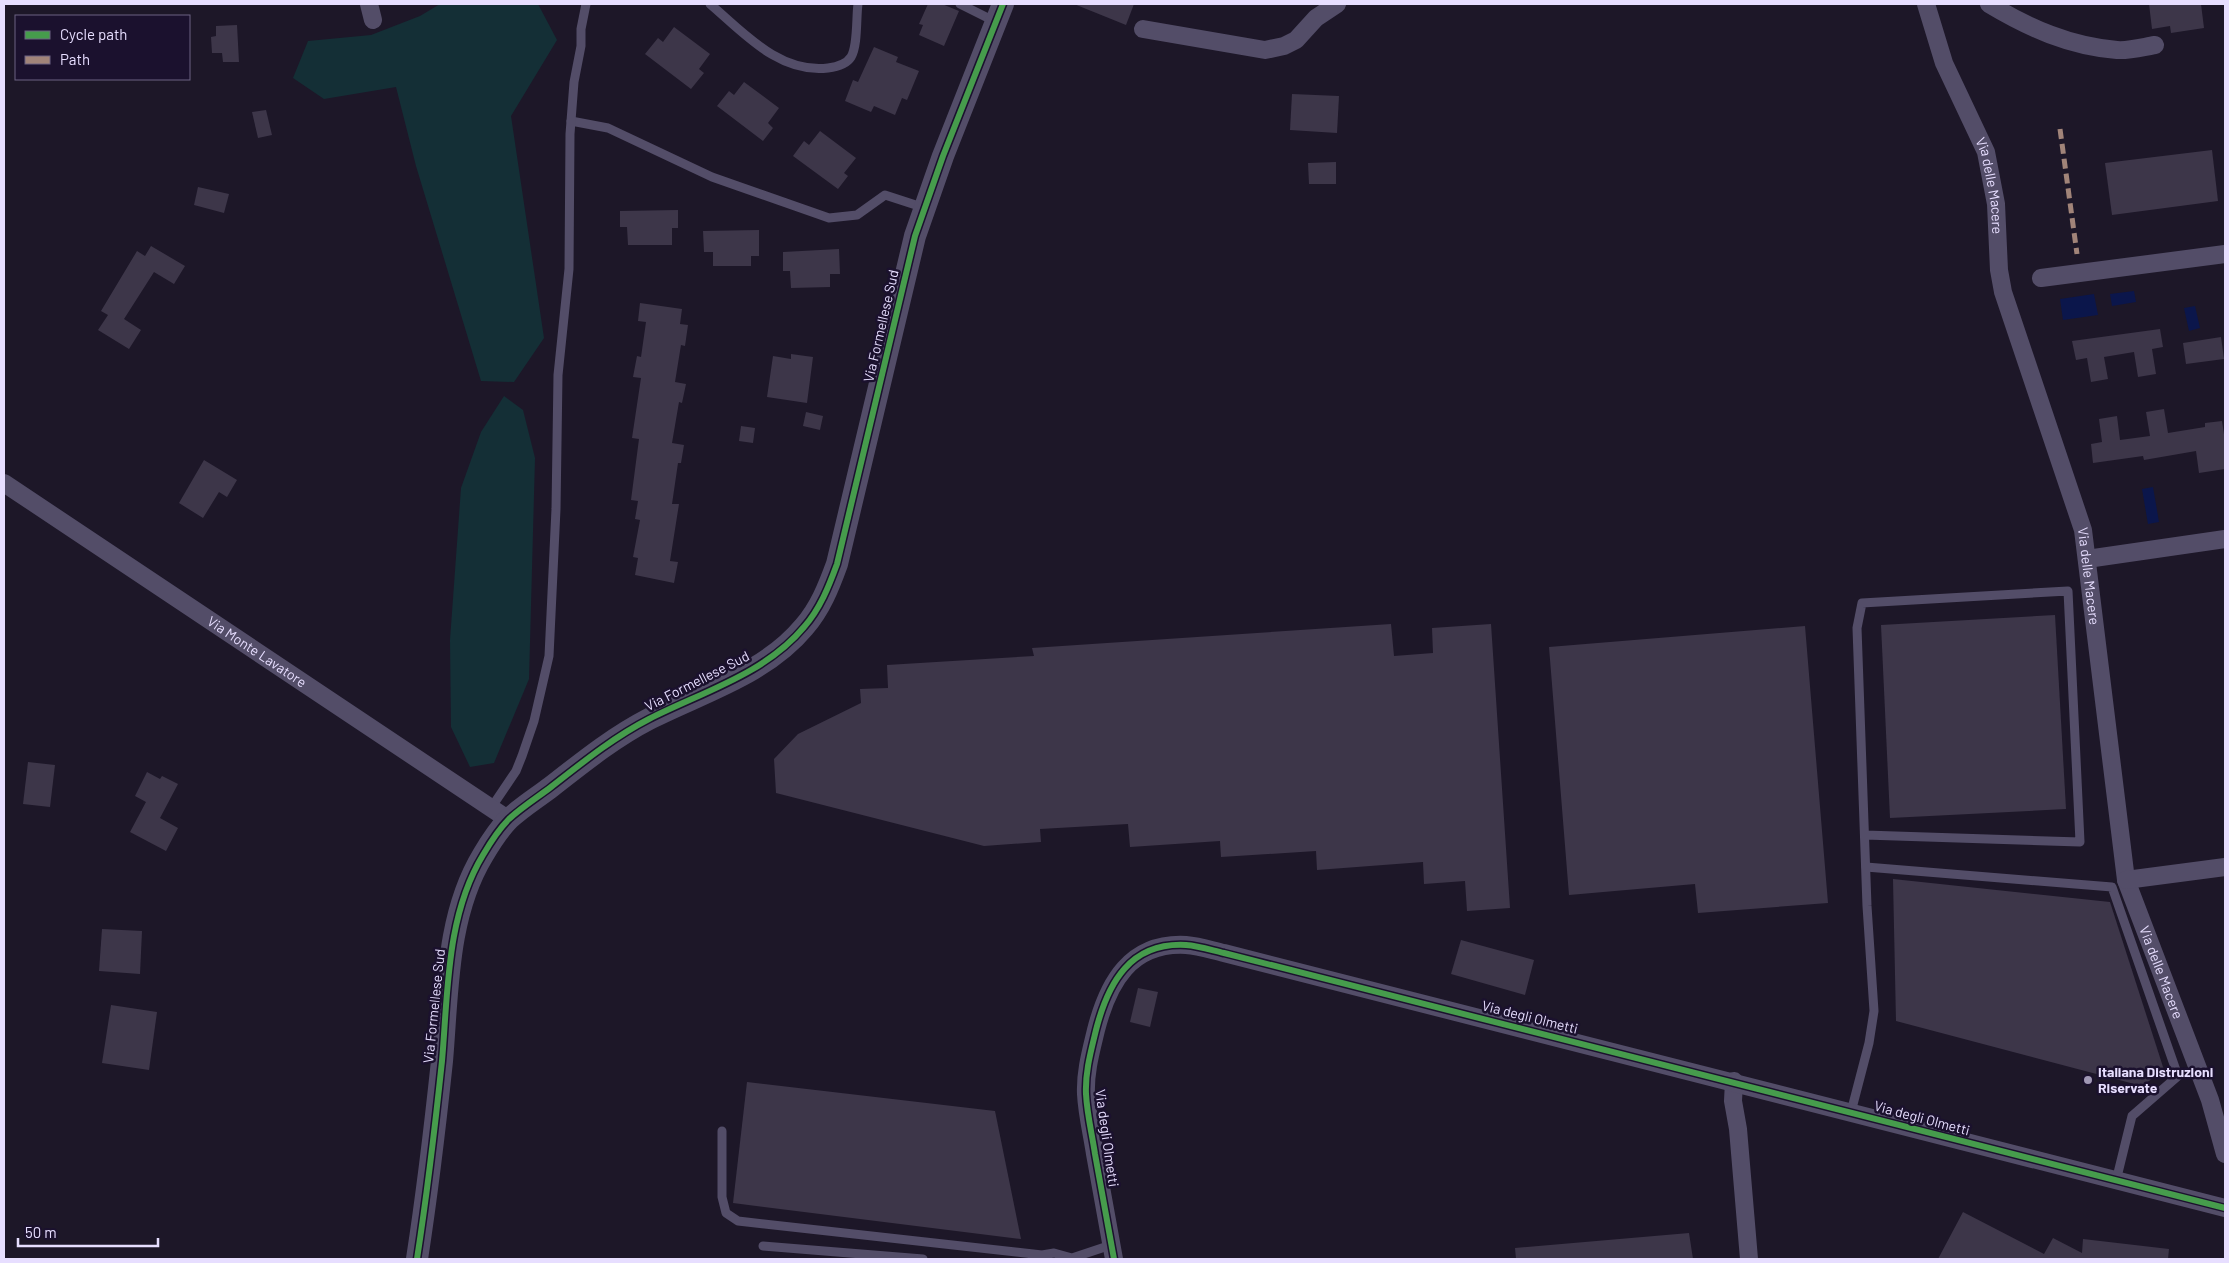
<svg xmlns="http://www.w3.org/2000/svg" width="2229" height="1263" font-family="Barlow,sans-serif">
	<style>
		.green { fill: #142f36 }
		.water { fill: #0b164b }
		.building { fill: #3d3649 }
		.lines { fill: none; stroke-linecap: round; stroke-linejoin: round }
		.service { stroke: #534d68; stroke-width: 9 }
		.minor { stroke: #534d68; stroke-width: 18 }
		.tertiary { stroke: #534d68; stroke-width: 22 }
		.quiet { stroke: #a18479; stroke-width: 5; stroke-dasharray: 10 5; stroke-linecap: butt }
		.cycleway-casing { stroke: #1b112e; stroke-width: 9 }
		.cycleway { stroke: #469c4c; stroke-width: 6 }
		.poi-dot { fill: #a098b4; stroke: #1b112e; stroke-width: 2 }
		.labels { text-anchor: middle; stroke-width: 5; stroke-linejoin: round; paint-order: stroke }
		.street-label { font-size: 14px; fill: #e7deff; stroke: #1b112e }
		.poi-label { font-size: 14px; font-weight: bold; fill: #e7deff; stroke: #1b112e; text-anchor: start }
	</style>
	<rect width="100%" height="100%" fill="#1d1728"/>
	<!-- green -->
	<g class="green">
		<polygon points="440,4 538,4 557,40 511,116 544,338 514,382 481,381 416,166 396,87 324,99 293,78 308,41 371,35 420,16"/>
		<polygon points="504,396 523,410 535,458 529,679 494,763 470,767 451,727 450,640 461,488 481,432"/>
	</g>
	<!-- water -->
	<g class="water">
		<polygon points="2134,291 2136,302 2112,306 2110,294"/>
		<polygon points="2094,294 2098,315 2063,320 2060,299"/>
		<polygon points="2195,306 2200,328 2189,331 2184,308"/>
		<polygon points="2153,487 2159,522 2148,524 2142,489"/>
	</g>
	<!-- building -->
	<g class="building">
		<polygon points="928,4 942,4 959,11 944,46 919,35 923,25 919,24"/>
		<polygon points="1074,4 1134,4 1126,25"/>
		<polygon points="2149,4 2201,4 2204,28 2171,33 2170,26 2152,29"/>
		<polygon points="237,25 239,62 223,62 222,53 212,53 211,37 216,36 216,26"/>
		<polygon points="674,27 710,54 699,69 704,73 691,89 645,54 658,38 663,42"/>
		<polygon points="874,47 898,57 896,62 919,71 907,100 902,98 895,115 874,106 871,112 845,101 853,80 858,82"/>
		<polygon points="744,82 779,108 768,123 773,128 763,141 717,106 729,91 734,95"/>
		<polygon points="1292,94 1339,96 1337,133 1290,130"/>
		<polygon points="266,110 272,135 258,138 252,112"/>
		<polygon points="820,131 856,158 844,173 848,176 838,189 793,156 804,141 809,145"/>
		<polygon points="2212,150 2218,201 2112,215 2105,163"/>
		<polygon points="1336,162 1336,184 1309,184 1308,163"/>
		<polygon points="198,187 229,194 224,213 194,205"/>
		<polygon points="678,210 678,228 672,228 672,245 628,245 627,227 620,227 620,211"/>
		<polygon points="759,230 759,256 751,256 751,266 713,266 713,252 704,252 703,231"/>
		<polygon points="151,246 185,266 174,284 154,272 124,319 141,330 129,349 98,330 108,315 101,311 137,251 145,256"/>
		<polygon points="839,249 840,274 830,274 830,287 791,288 790,271 783,271 783,252"/>
		<polygon points="640,303 682,309 680,324 688,325 685,346 681,345 675,382 686,384 682,403 679,402 672,443 684,445 681,463 678,463 672,504 679,504 670,561 678,562 674,583 635,575 638,558 633,557 640,520 635,519 638,501 631,500 639,439 632,438 641,378 633,377 637,356 641,357 646,322 638,321"/>
		<polygon points="2160,329 2163,347 2152,349 2156,374 2138,377 2134,352 2104,357 2108,379 2091,382 2087,358 2076,360 2072,341"/>
		<polygon points="2221,337 2224,359 2186,364 2183,343"/>
		<polygon points="791,354 813,357 807,403 767,397 773,356 791,359"/>
		<polygon points="2164,409 2168,433 2205,427 2205,423 2222,421 2225,441 2225,469 2199,473 2196,451 2144,460 2143,456 2093,463 2091,444 2102,442 2099,419 2117,416 2120,440 2150,436 2146,412"/>
		<polygon points="806,412 823,416 820,430 803,426"/>
		<polygon points="741,426 755,428 753,443 739,441"/>
		<polygon points="204,460 237,480 227,497 219,492 203,518 179,503"/>
		<polygon points="2055,615 2066,809 1890,818 1881,625"/>
		<polygon points="1391,624 1394,656 1433,653 1432,628 1491,624 1510,908 1467,911 1465,881 1424,884 1423,862 1317,870 1316,851 1221,857 1220,841 1130,847 1128,824 1040,829 1041,842 984,846 776,793 774,759 798,734 861,703 860,689 888,688 887,665 1034,656 1032,648"/>
		<polygon points="1805,626 1828,903 1698,913 1695,884 1569,895 1549,647"/>
		<polygon points="28,762 55,765 50,807 23,804"/>
		<polygon points="147,772 160,779 162,776 178,784 160,818 178,828 166,851 130,832 146,802 135,796"/>
		<polygon points="1893,879 2110,902 2164,1070 2142,1086 1896,1021"/>
		<polygon points="102,929 142,931 140,974 99,971"/>
		<polygon points="1461,940 1534,960 1525,995 1451,974"/>
		<polygon points="1138,988 1158,992 1150,1027 1130,1022"/>
		<polygon points="111,1005 157,1012 149,1070 102,1063"/>
		<polygon points="747,1082 995,1111 1021,1239 733,1203"/>
		<polygon points="1963,1212 2044,1254 2053,1238 2082,1253 2083,1239 2169,1249 2168,1259 1938,1259"/>
		<polygon points="1689,1233 1693,1259 1516,1259 1515,1248"/>
	</g>
	<g class="lines">
		<!-- service -->
		<g class="service">
			<path d="M 710,4 C 743,32 779,74 828,68 C 836,67 846,65 851,57 C 858,46 856,17 858,4"/>
			<polyline points="960,4 996,22"/>
			<polyline points="571,121 608,128 712,177 829,218 857,215 885,195 925,208"/>
			<polyline points="491,808 516,771 522,756 534,721 549,656 556,509 558,375 569,269 570,134 574,82 581,46 581,29 586,4"/>
			<polyline points="1866,867 2112,887 2178,1076 2132,1116 2116,1181"/>
			<polyline points="1851,1112 1869,1043 1874,1011 1867,906 1857,628 1862,603 2068,591 2080,842 1865,835"/>
			<polyline points="722,1131 722,1197 726,1213 738,1221 1042,1255 1054,1253 1072,1258 1111,1245"/>
			<polyline points="763,1246 923,1259"/>
		</g>
		<!-- minor -->
		<g class="minor">
			<polyline points="369,4 373,20"/>
			<path id="s1" d="M 1926,4 L 1944,63 L 1986,152 L 1996,204 L 1999,270 L 2003,292 L 2083,530 L 2126,880 L 2210,1100 L 2225,1154"/>
			<path d="M 1989,4 C 2029,28 2069,46 2117,50 C 2129,51 2143,47 2155,45"/>
			<polyline points="1143,29 1265,50 1284,46 1296,40 1316,18 1337,4"/>
			<polyline points="2041,278 2225,254"/>
			<path id="s2" d="M 4,483 L 509,820"/>
			<polyline points="2087,559 2225,539"/>
			<polyline points="2126,880 2225,867"/>
			<polyline points="1734,1081 1733,1101 1738,1129 1749,1259"/>
			<path d="M 1114,1259 C 1108,1224 1101,1189 1095,1154 C 1092,1134 1087,1114 1086,1094 C 1085,1072 1091,1051 1096,1030 C 1108,983 1130,942 1186,945 C 1199,946 1211,950 1224,953 L 2225,1208"/>
		</g>
		<!-- tertiary -->
		<path class="tertiary" d="M 417,1259 C 427,1194 435,1127 442,1061 C 448,993 446,916 483,855 C 490,843 499,829 509,819 C 522,807 538,797 551,787 C 583,762 614,737 649,719 C 702,692 765,674 804,627 C 820,609 829,586 837,564 L 915,236 L 943,156 L 1003,4"/>
		<!-- quiet -->
		<polyline class="quiet" points="2060,129 2077,254"/>
		<defs>
			<g id="cycleway">
				<path d="M 417,1259 C 427,1194 435,1127 442,1061 C 448,993 446,916 483,855 C 490,843 499,829 509,819 C 522,807 538,797 551,787 C 583,762 614,737 649,719 C 702,692 765,674 804,627 C 820,609 829,586 837,564 L 915,236 L 943,156 L 1003,4"/>
				<path d="M 1114,1259 C 1108,1224 1101,1189 1095,1154 C 1092,1134 1087,1114 1086,1094 C 1085,1072 1091,1051 1096,1030 C 1108,983 1130,942 1186,945 C 1199,946 1211,950 1224,953 L 2225,1208"/>
			</g>
		</defs>
		<!-- cycleway casing -->
		<use href="#cycleway" class="cycleway-casing"/>
		<!-- cycleway -->
		<use href="#cycleway" class="cycleway"/>
	</g>
	<!-- markers -->
	<circle class="poi-dot" cx="2088" cy="1080" r="5"/>
	<g class="labels">
		<!-- street labels -->
		<g class="street-label">
			<text dy="5" stroke="none"><textPath href="#s1" startOffset="194">Via delle Macere</textPath></text>
			<text transform="translate(881 326) rotate(-77)" y="5">Via Formellese Sud</text>
			<text dy="5" stroke="none"><textPath href="#s1" startOffset="599">Via delle Macere</textPath></text>
			<text dy="5" stroke="none"><textPath href="#s2" startOffset="304">Via Monte Lavatore</textPath></text>
			<text transform="translate(697 681) rotate(-27)" y="5">Via Formellese Sud</text>
			<text dy="5" stroke="none"><textPath href="#s1" startOffset="1004">Via delle Macere</textPath></text>
			<text transform="translate(434 1006) rotate(-84)" y="5">Via Formellese Sud</text>
			<text transform="translate(1530 1017) rotate(14)" y="5">Via degli Olmetti</text>
			<text transform="translate(1922 1118) rotate(15)" y="5">Via degli Olmetti</text>
			<text transform="translate(1107 1138) rotate(82)" y="5">Via degli Olmetti</text>
		</g>
		<!-- poi labels -->
		<g class="poi-label">
			<text x="2098" y="1077">Italiana Distruzioni<tspan x="2098" dy="16">Riservate</tspan></text>
		</g>
	</g>
	<!-- border -->
	<rect width="2229" height="1263" fill="none" stroke="#e7deff" stroke-width="10"/>
	<!-- legend -->
	<rect x="15" y="15" width="175" height="65" fill="#1b112e" stroke="#6d6382"/>
	<rect x="25" y="31" width="25" height="8" fill="#469c4c" stroke="#6d6382"/>
	<text x="60" y="40" font-size="15" fill="#e7deff">Cycle path</text>
	<rect x="25" y="56" width="25" height="8" fill="#a18479" stroke="#6d6382"/>
	<text x="60" y="65" font-size="15" fill="#e7deff">Path</text>
	<!-- scale -->
	<path d="M18 1238v8h140v-8" fill="none" stroke="#e7deff" stroke-width="2.5"/>
	<text x="25" y="1238" font-size="15" fill="#e7deff" stroke="#1b112e" stroke-width="4" paint-order="stroke">50 m</text>
</svg>
